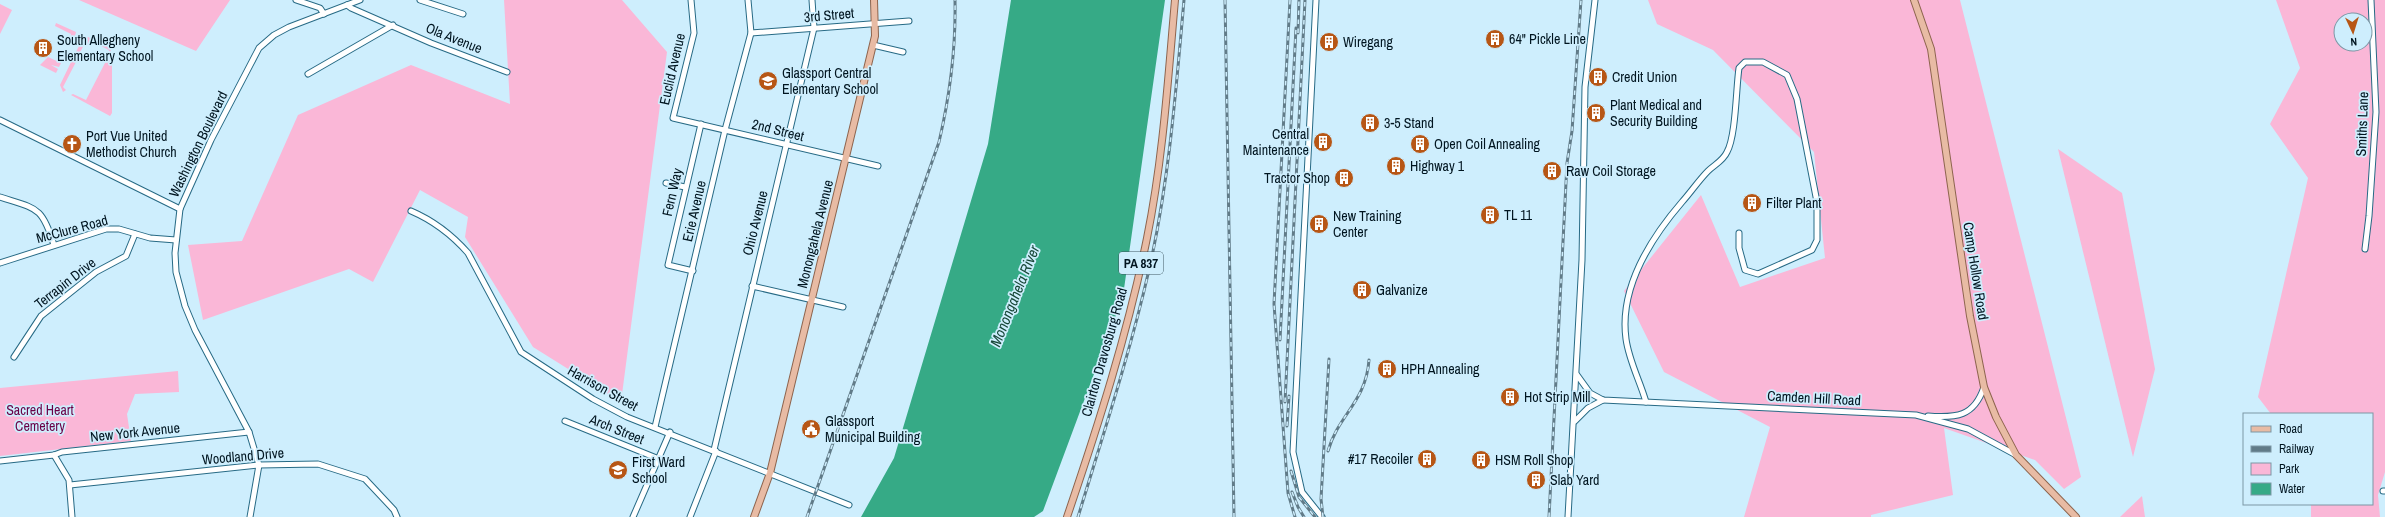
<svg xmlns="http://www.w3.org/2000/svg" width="2385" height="517" font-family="'Archivo Narrow',sans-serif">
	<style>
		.green { fill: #fab7d7; fill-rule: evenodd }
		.water { fill: #36aa86 }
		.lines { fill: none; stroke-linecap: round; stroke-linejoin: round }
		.minor-casing { stroke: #276a85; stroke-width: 7 }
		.major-casing { stroke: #8d644e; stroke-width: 8 }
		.minor { stroke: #fff; stroke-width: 5 }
		.major { stroke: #e8bba4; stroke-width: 6 }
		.rail-casing { stroke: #617b88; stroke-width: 3 }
		.rail { stroke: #ceeefd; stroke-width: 1.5; stroke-dasharray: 4.5; stroke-linecap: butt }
		.labels { text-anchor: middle; stroke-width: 3.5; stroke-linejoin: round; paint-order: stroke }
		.shield { fill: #ceeefd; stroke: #3e5662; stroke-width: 1 }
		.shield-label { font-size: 13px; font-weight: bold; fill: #001520 }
		.street-label { font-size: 14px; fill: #001520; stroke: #ceeefd }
		.poi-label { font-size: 14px; fill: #001520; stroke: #ceeefd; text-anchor: start }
		.park-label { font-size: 14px; fill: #6a0046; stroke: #ceeefd }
		.water-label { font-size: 15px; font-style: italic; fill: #174737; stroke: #ceeefd }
	</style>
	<rect width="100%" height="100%" fill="#ceeefd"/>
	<!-- green -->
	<g class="green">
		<polygon points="79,0 230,0 196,51"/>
		<polygon points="504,0 622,0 667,52 621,402 533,347 465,237 468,217 420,190 373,282 349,269 203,320 188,245 242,241 298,115 411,65 510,104"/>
		<polygon points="1648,0 1960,0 2081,477 2064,489 2035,460 1944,428 1953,495 1871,515 1871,517 1744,517 1770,427 1664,372 1624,291 1701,195 1740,287 1825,258 1814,152 1713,50 1657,24"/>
		<path d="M 2276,0 L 2385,0 L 2385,472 L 2378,495 L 2380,517 L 2311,517 L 2311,504 L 2372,504 L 2372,414 L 2271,414 L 2258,397 L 2308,178 L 2270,124 L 2300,68 ZM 2341,20 L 2365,20 L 2365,44 L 2341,44 Z"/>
		<polygon points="0,4 12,10 0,34"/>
		<polygon points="56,23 76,32 73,43 70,42 71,34 55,26"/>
		<polygon points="88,37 107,46 111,51 110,54 108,53 109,50 91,41 89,45 85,43 77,58 74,56 82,40"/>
		<polygon points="48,57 61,63 59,67 51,65 58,69 56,73 40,65"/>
		<polygon points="73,58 77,60 63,87 66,90 63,92 60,85"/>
		<polygon points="103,58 111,61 112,66 112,113 110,116 71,95 73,94 86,100 106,61"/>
		<polygon points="2058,149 2122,193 2155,369 2133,457"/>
		<polygon points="178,371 179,392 135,394 127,414 131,441 0,456 0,388"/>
		<polygon points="2142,496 2145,517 2120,517"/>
	</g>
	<!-- water -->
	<polygon class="water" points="1011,0 1165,0 1123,296 1043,511 1034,517 861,517 894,458 988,144"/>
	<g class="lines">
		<defs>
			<g id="minor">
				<polyline points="296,0 320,8 324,14"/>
				<polyline points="420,0 463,14"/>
				<polyline points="691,0 694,33 673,118 878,166"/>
				<polyline points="1316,0 1293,452 1302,492 1322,517"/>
				<polyline points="347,5 351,8 431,43 507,72"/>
				<polyline points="751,33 909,21"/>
				<polyline points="873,45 903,52"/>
				<polyline points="308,74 393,25"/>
				<polyline points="0,120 180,209"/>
				<polyline points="666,183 685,187"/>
				<path d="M 0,197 C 37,209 42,206 54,245"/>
				<path d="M 411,211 C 432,220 453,236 468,253 L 521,352 L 593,399 L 627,417 L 849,505"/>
				<polyline points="2365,249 2369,216 2376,112 2371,0"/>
				<polyline points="0,263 106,229 119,229 150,238 176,240"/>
				<polyline points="693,271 668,265 701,124"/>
				<polyline points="752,286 843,307"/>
				<polyline points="14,357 41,316 96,272 126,256 135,234"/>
				<polyline points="1577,375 1590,393 1603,400 1916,415 1968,429 2016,455"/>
				<path d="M 1646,402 C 1640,381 1629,361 1626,339 C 1619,288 1651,238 1682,202 C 1691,192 1699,180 1708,171 C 1714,165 1723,161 1727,152 C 1736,136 1736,88 1739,68 L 1745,62 L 1763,62 L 1787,75 L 1797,99 L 1817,202 L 1817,240 L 1812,250 L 1758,274 L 1745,270 L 1739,248 L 1739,233"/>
				<path d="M 1928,416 C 1956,418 1974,417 1984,387"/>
				<polyline points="565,421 659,459"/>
				<polyline points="1575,421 1588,408 1603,400"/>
				<polyline points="655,427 725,130 751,33 748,0"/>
				<polyline points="714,450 814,28 812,0"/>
				<polyline points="54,455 69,480 72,517"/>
				<polyline points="0,461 54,455 62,452 249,432"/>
				<polyline points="70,485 259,465 318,464 365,479 394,510 397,517"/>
				<polyline points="2383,491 2385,491"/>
				<polyline points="250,517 259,465 249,432 195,330 185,306 176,272 175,253 180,209 211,140 259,48 274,35 289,27 360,0"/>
				<polyline points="633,517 670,432"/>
				<polyline points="690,517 716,451"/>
				<polyline points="1568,517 1582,260 1585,87 1595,0"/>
			</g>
			<g id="major">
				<polyline points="1914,0 1931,49 1970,316 1984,387 1996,417 2016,455 2076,517"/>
				<polyline points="754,517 770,473 875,36 874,0"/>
				<path d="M 1067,517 C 1098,426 1128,332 1147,238 C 1163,159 1168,79 1175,0"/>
			</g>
		</defs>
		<!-- minor casing -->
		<use href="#minor" class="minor-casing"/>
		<!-- major casing -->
		<use href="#major" class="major-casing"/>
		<!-- minor -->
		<use href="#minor" class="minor"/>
		<!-- major -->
		<use href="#major" class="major"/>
		<defs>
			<g id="rail">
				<polyline points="1225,0 1234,517"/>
				<polyline points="1290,0 1274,304 1288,493 1295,517"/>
				<polyline points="1298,33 1299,0"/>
				<polyline points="1280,340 1296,28"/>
				<polyline points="1285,402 1305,0"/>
				<polyline points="1287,426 1289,396"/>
				<path d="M 1328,451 C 1338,415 1366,402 1369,360"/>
				<polyline points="1291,471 1299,497 1315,517"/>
				<polyline points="1292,492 1298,507 1304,517"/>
				<path d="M 807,517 L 939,142 C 950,95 956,49 955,0"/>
				<path d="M 1078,517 C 1103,435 1130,353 1149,270 C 1169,182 1176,90 1184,0"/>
				<polyline points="1323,517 1321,499 1329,359"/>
				<polyline points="1549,517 1567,163 1572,131 1581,0"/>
			</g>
		</defs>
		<!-- rail casing -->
		<use href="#rail" class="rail-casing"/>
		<!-- rail -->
		<use href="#rail" class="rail"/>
	</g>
	<!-- icons -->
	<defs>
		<symbol id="building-disc" viewBox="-11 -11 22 22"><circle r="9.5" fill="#b75615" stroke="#ceeefd"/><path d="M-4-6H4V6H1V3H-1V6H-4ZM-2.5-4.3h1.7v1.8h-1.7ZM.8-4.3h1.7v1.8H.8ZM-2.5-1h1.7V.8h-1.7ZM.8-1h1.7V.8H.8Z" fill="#fff"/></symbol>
		<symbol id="school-disc" viewBox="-11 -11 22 22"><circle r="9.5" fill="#b75615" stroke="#ceeefd"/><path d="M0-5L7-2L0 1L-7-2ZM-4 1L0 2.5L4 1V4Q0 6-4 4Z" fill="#fff"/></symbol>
		<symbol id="church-disc" viewBox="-11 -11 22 22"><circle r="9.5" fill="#b75615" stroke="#ceeefd"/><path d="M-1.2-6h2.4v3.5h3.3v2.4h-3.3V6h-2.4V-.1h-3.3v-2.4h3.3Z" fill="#fff"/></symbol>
		<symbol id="civic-disc" viewBox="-11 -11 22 22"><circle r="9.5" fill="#b75615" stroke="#ceeefd"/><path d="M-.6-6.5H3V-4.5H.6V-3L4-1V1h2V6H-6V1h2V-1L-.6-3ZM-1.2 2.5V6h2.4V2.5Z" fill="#fff"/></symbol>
	</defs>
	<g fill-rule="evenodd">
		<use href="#building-disc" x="1484" y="28" width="22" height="22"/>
		<use href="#building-disc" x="1318" y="31" width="22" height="22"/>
		<use href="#building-disc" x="32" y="37" width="22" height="22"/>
		<use href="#building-disc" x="1587" y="66" width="22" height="22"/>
		<use href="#school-disc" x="757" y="70" width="22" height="22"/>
		<use href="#building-disc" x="1585" y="102" width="22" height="22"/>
		<use href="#building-disc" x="1359" y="112" width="22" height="22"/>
		<use href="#building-disc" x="1312" y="131" width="22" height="22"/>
		<use href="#church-disc" x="61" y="133" width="22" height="22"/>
		<use href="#building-disc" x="1409" y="133" width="22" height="22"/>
		<use href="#building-disc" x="1385" y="155" width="22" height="22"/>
		<use href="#building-disc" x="1541" y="160" width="22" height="22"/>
		<use href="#building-disc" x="1333" y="167" width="22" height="22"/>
		<use href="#building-disc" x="1741" y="192" width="22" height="22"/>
		<use href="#building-disc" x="1479" y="204" width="22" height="22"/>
		<use href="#building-disc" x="1308" y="213" width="22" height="22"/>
		<use href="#building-disc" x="1351" y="279" width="22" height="22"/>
		<use href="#building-disc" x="1376" y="358" width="22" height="22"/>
		<use href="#building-disc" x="1499" y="386" width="22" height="22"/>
		<use href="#civic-disc" x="800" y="418" width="22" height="22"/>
		<use href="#building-disc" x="1416" y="448" width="22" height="22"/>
		<use href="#building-disc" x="1470" y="449" width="22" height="22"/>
		<use href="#school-disc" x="607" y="459" width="22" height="22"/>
		<use href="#building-disc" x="1525" y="469" width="22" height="22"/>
	</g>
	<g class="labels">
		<!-- shield labels -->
		<rect class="shield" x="1119" y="252" width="44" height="22" rx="3"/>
		<g class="shield-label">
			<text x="1141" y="268">PA 837</text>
		</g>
		<!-- street labels -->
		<g class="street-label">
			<text transform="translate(829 15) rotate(-5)" y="5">3rd Street</text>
			<text transform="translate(454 38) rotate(22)" y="5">Ola Avenue</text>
			<text transform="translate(672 69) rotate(-77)" y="5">Euclid Avenue</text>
			<text transform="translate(2362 124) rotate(-88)" y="5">Smiths Lane</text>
			<text transform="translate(778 130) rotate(14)" y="5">2nd Street</text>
			<text transform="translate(198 144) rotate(-64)" y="5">Washington Boulevard</text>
			<text transform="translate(672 192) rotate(-77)" y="5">Fern Way</text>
			<text transform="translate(694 211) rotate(-77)" y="5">Erie Avenue</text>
			<text transform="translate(755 223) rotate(-76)" y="5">Ohio Avenue</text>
			<text transform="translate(72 229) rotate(-15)" y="5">McClure Road</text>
			<text transform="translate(815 234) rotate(-76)" y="5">Monongahela Avenue</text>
			<text transform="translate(1976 271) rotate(81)" y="5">Camp Hollow Road</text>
			<text transform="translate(65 283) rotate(-38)" y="5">Terrapin Drive</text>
			<text transform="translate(1104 352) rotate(-74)" y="5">Clairton Dravosburg Road</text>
			<text transform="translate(603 388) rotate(29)" y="5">Harrison Street</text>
			<text transform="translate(1814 398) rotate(3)" y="5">Camden Hill Road</text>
			<text transform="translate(617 429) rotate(22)" y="5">Arch Street</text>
			<text transform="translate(135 432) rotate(-6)" y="5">New York Avenue</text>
			<text transform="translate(243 456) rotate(-5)" y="5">Woodland Drive</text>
		</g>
		<!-- poi labels -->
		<g class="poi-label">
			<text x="1509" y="44">64" Pickle Line</text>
			<text x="57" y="45">South Allegheny<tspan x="57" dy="16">Elementary School</tspan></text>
			<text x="1343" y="47">Wiregang</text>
			<text x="782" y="78">Glassport Central<tspan x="782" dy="16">Elementary School</tspan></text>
			<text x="1612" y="82">Credit Union</text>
			<text x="1610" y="110">Plant Medical and<tspan x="1610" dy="16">Security Building</tspan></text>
			<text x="1384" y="128">3-5 Stand</text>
			<text x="1309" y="139" text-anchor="end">Central<tspan x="1309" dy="16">Maintenance</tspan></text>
			<text x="86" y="141">Port Vue United<tspan x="86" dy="16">Methodist Church</tspan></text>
			<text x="1434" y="149">Open Coil Annealing</text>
			<text x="1410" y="171">Highway 1</text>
			<text x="1566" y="176">Raw Coil Storage</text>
			<text x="1330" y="183" text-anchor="end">Tractor Shop</text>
			<text x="1766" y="208">Filter Plant</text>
			<text x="1504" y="220">TL 11</text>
			<text x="1333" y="221">New Training<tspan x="1333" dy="16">Center</tspan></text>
			<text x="1376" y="295">Galvanize</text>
			<text x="1401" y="374">HPH Annealing</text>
			<text x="1524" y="402">Hot Strip Mill</text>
			<text x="825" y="426">Glassport<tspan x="825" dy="16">Municipal Building</tspan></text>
			<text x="1413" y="464" text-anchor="end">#17 Recoiler</text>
			<text x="1495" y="465">HSM Roll Shop</text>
			<text x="632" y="467">First Ward<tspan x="632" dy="16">School</tspan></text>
			<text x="1550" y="485">Slab Yard</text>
		</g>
		<!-- park labels -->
		<g class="park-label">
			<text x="40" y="415">Sacred Heart<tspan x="40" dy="16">Cemetery</tspan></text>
		</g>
		<!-- water labels -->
		<g class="water-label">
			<text transform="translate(1015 296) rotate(-68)" y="5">Monongahela River</text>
		</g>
	</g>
	<!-- legend -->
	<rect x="2243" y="413" width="130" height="92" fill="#ceeefd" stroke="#7c97a5"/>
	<rect x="2251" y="426" width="20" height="6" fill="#e8bba4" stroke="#7c97a5"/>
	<text x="2279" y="433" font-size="12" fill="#001520">Road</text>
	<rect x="2251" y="446" width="20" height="6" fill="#617b88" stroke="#7c97a5"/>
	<text x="2279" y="453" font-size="12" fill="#001520">Railway</text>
	<rect x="2251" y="463" width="20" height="12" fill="#fab7d7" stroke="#7c97a5"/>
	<text x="2279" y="473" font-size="12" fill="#001520">Park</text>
	<rect x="2251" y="483" width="20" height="12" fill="#36aa86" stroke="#7c97a5"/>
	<text x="2279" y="493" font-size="12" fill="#001520">Water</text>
	<!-- north arrow -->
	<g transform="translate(2353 32) rotate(176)"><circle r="19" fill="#ceeefd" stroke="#7c97a5"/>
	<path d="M0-3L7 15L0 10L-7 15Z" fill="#b75615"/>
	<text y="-6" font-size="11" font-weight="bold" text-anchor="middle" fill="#001520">N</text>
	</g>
</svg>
